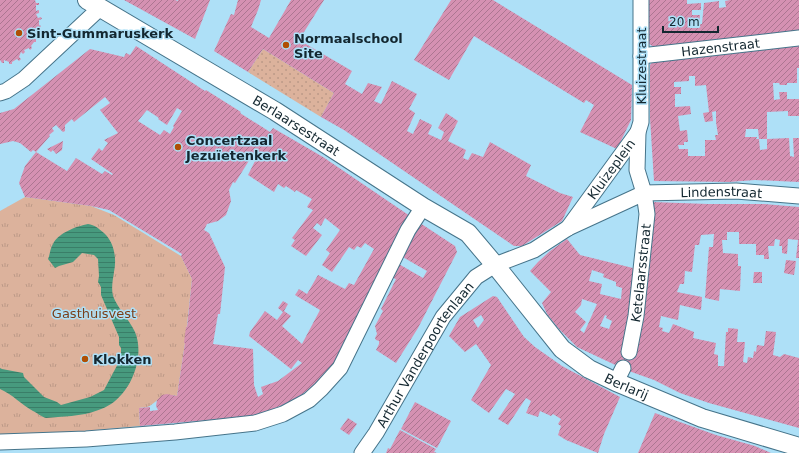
<svg xmlns="http://www.w3.org/2000/svg" width="799" height="453" font-family="'DejaVu Sans',sans-serif">
	<style>
		.grass { fill: url(#grass-tufts) }
		.garden { fill: url(#garden-dots) }
		.water { fill: url(#water-rules) }
		.building { fill: url(#building-hatch); fill-rule: evenodd }
		.lines { fill: none; stroke-linecap: round; stroke-linejoin: round }
		.minor-casing { stroke: #46748a; stroke-width: 17 }
		.tertiary-casing { stroke: #46748a; stroke-width: 20 }
		.minor { stroke: #fff; stroke-width: 15 }
		.tertiary { stroke: #fff; stroke-width: 18 }
		.poi-dot { fill: #af4f04; stroke: #aee0f7; stroke-width: 1.5 }
		.labels { text-anchor: middle; stroke-width: 3; stroke-linejoin: round; paint-order: stroke }
		.poi-label { font-size: 13px; font-weight: bold; fill: #132730; stroke: #aee0f7; text-anchor: start }
		.street-label { font-size: 13px; fill: #132730; stroke: #aee0f7 }
		.park-label { font-size: 13px; fill: #7b3e19; stroke: #aee0f7 }
	</style>
	<defs>
		<pattern id="grass-tufts" width="24" height="20" patternUnits="userSpaceOnUse"><rect width="24" height="20" fill="#dcb29c"/><path d="M3 7l-1-3M5 7V3M7 7l1-3M15 17l-1-3M17 17v-4M19 17l1-3" fill="none" stroke="#bc9987"/></pattern>
		<pattern id="garden-dots" width="8" height="8" patternUnits="userSpaceOnUse"><rect width="8" height="8" fill="#dcb29c"/><path d="M2 2h.1M6 6h.1" fill="none" stroke="#bc9987" stroke-width="1.8" stroke-linecap="round"/></pattern>
		<pattern id="water-rules" width="6" height="5" patternUnits="userSpaceOnUse"><rect width="6" height="5" fill="#479a7e"/><path d="M0 2.5h6" fill="none" stroke="#3a7e68"/></pattern>
		<pattern id="building-hatch" width="6" height="6" patternUnits="userSpaceOnUse"><rect width="6" height="6" fill="#d591b2"/><path d="M-1 1l2-2M0 6l6-6M5 7l2-2" fill="none" stroke="#ac7691"/></pattern>
	</defs>
	<rect width="100%" height="100%" fill="#aee0f7"/>
	<!-- grass -->
	<path class="grass" d="M 25,197 L 91,206 L 114,215 L 181,256 L 192,279 L 185,343 L 177,396 C 160,393 163,397 151,405 C 148,408 143,407 139,408 L 140,426 L 39,435 L 0,434 L 0,211 Z"/>
	<!-- garden -->
	<polygon class="garden" points="263,49 334,93 321,117 248,72"/>
	<!-- water -->
	<path class="water" d="M 88,224 C 95,225 98,228 104,233 C 114,242 117,258 114,272 C 113,279 111,288 113,296 C 118,309 129,319 135,332 C 145,356 132,390 111,404 C 95,414 76,416 58,417 C 55,417 50,418 46,418 C 42,417 37,413 33,411 C 22,405 12,394 0,389 L 0,368 L 2,369 L 23,373 L 24,377 L 44,397 L 57,402 L 61,405 L 90,397 L 104,390 L 121,358 L 121,348 L 119,345 L 119,337 L 101,295 L 101,287 L 98,282 L 99,276 L 98,259 L 94,255 L 82,253 L 73,262 L 59,266 L 55,268 L 48,259 C 50,255 50,248 53,244 C 58,233 77,226 88,224 Z"/>
	<!-- building -->
	<g class="building">
		<polygon points="0,0 35,0 36,3 39,3 39,5 36,5 36,11 39,10 39,13 36,14 38,18 41,17 42,19 39,20 39,25 41,26 40,28 38,27 35,32 37,32 36,35 34,34 34,39 36,39 36,42 34,42 31,46 32,48 30,50 29,48 24,50 25,52 23,54 21,52 19,57 21,59 19,61 17,59 12,62 12,64 9,64 9,62 4,60 4,63 2,63 0,60"/>
		<polygon points="124,0 175,0 178,1 178,0 210,0 195,39"/>
		<polygon points="238,0 261,0 258,10 251,27 269,38 291,0 324,0 299,40 352,71 345,84 362,94 368,83 382,87 374,101 381,104 392,81 417,94 409,109 415,113 407,131 413,134 420,119 432,125 428,134 441,140 444,132 438,128 446,113 458,121 448,141 466,150 463,158 468,160 472,153 483,157 490,142 531,165 526,176 560,193 573,197 562,221 522,246 514,246 344,130 321,117 334,93 263,49 248,72 214,51 231,14 234,15"/>
		<polygon points="451,0 493,0 632,85 631,120 617,149 580,132 594,105 586,100 584,103 474,36 449,80 414,60"/>
		<path d="M 648,0 L 687,0 L 687,4 L 701,3 L 701,10 L 692,10 L 692,15 L 700,15 L 699,24 L 702,24 L 704,3 L 719,1 L 719,8 L 726,7 L 725,1 L 730,0 L 799,0 L 799,31 L 654,47 L 649,44 ZM 699,24 L 699,28 L 690,28 L 690,25 Z"/>
		<path d="M 136,46 L 205,91 L 206,90 L 233,107 L 241,112 L 240,113 L 270,132 L 273,128 L 323,157 L 410,216 L 336,363 L 320,381 L 293,401 L 255,416 L 140,426 L 139,408 L 150,407 L 150,411 L 158,410 L 156,406 L 157,400 L 162,395 L 167,394 L 177,396 L 185,343 L 184,343 L 186,327 L 187,327 L 192,279 L 181,256 L 182,254 L 109,210 L 91,206 L 25,197 L 19,183 L 25,166 L 36,152 L 67,171 L 76,158 L 102,174 L 105,171 L 112,175 L 113,174 L 91,159 L 99,148 L 102,151 L 108,143 L 104,140 L 118,133 L 100,110 L 110,103 L 105,97 L 74,122 L 72,119 L 65,125 L 65,131 L 63,132 L 56,125 L 52,128 L 54,131 L 49,135 L 50,136 L 36,152 L 33,150 L 31,152 L 20,143 L 13,141 L 0,144 L 0,113 L 14,109 L 90,49 L 124,57 L 126,53 L 130,55 ZM 177,108 L 182,111 L 173,126 L 174,127 L 170,134 L 164,130 L 160,135 L 138,121 L 147,110 L 159,118 L 158,119 L 167,125 ZM 255,151 L 259,153 L 248,175 L 274,192 L 278,184 L 284,188 L 286,186 L 295,192 L 296,190 L 312,199 L 307,207 L 313,210 L 292,238 L 295,240 L 291,246 L 306,256 L 322,235 L 313,228 L 317,223 L 321,226 L 325,218 L 340,230 L 326,250 L 330,253 L 322,265 L 332,272 L 349,247 L 354,250 L 357,246 L 361,248 L 365,243 L 374,249 L 354,285 L 349,283 L 345,289 L 318,275 L 307,294 L 299,289 L 295,295 L 320,310 L 302,344 L 282,326 L 291,316 L 284,311 L 288,304 L 283,301 L 278,308 L 283,312 L 277,320 L 265,311 L 250,332 L 249,336 L 291,369 L 298,360 L 302,363 L 278,381 L 261,387 L 263,394 L 258,397 L 254,385 L 253,349 L 213,344 L 218,314 L 220,314 L 225,267 L 209,233 L 204,230 L 207,224 L 218,221 L 226,215 L 231,201 L 229,190 L 233,182 L 235,183 Z"/>
		<path d="M 799,46 L 799,68 L 797,68 L 797,83 L 787,83 L 787,85 L 780,85 L 779,83 L 773,83 L 774,100 L 780,99 L 779,92 L 787,92 L 787,99 L 799,99 L 799,116 L 788,116 L 788,111 L 767,112 L 767,139 L 759,139 L 758,129 L 746,129 L 745,137 L 757,137 L 756,139 L 759,139 L 760,150 L 767,149 L 767,139 L 789,138 L 790,156 L 794,157 L 793,138 L 799,138 L 799,182 L 755,180 L 729,182 L 654,181 L 650,118 L 650,65 L 653,61 ZM 689,76 L 695,76 L 695,86 L 706,85 L 709,112 L 703,113 L 705,122 L 713,121 L 712,112 L 716,111 L 716,122 L 718,135 L 715,135 L 716,140 L 705,140 L 705,156 L 688,156 L 688,149 L 679,149 L 678,145 L 684,145 L 684,142 L 688,142 L 687,130 L 680,131 L 678,116 L 691,114 L 690,106 L 675,107 L 675,94 L 681,94 L 681,87 L 674,87 L 674,82 L 689,81 Z"/>
		<polygon points="63,141 62,150 56,154 53,150 51,152 47,149"/>
		<path d="M 652,202 L 708,204 L 764,204 L 799,207 L 799,258 L 796,258 L 798,240 L 788,239 L 787,254 L 782,253 L 782,246 L 779,246 L 780,240 L 775,239 L 774,246 L 768,246 L 769,259 L 764,259 L 764,255 L 756,255 L 756,244 L 739,244 L 739,232 L 727,232 L 727,240 L 722,240 L 723,253 L 738,254 L 738,266 L 741,266 L 740,291 L 720,289 L 719,301 L 705,298 L 709,247 L 713,247 L 714,234 L 701,235 L 699,245 L 695,245 L 692,272 L 685,271 L 684,284 L 680,284 L 677,292 L 702,297 L 701,310 L 680,305 L 678,320 L 661,316 L 659,327 L 663,328 L 662,331 L 669,333 L 673,324 L 694,332 L 693,338 L 716,343 L 714,354 L 718,355 L 718,366 L 724,366 L 726,332 L 728,332 L 728,328 L 738,329 L 737,342 L 745,342 L 743,362 L 747,363 L 748,357 L 753,358 L 754,351 L 756,352 L 757,345 L 764,346 L 766,331 L 776,332 L 773,355 L 780,357 L 784,354 L 799,358 L 799,428 L 709,403 L 680,393 L 654,380 L 626,370 L 577,347 L 559,329 L 547,314 L 542,303 L 551,292 L 530,271 L 538,262 L 550,251 L 567,239 L 580,255 L 637,269 ZM 592,270 L 604,274 L 603,277 L 616,282 L 616,286 L 622,288 L 621,299 L 600,294 L 602,284 L 589,281 ZM 582,299 L 597,304 L 584,333 L 580,330 L 586,322 L 575,312 L 581,305 ZM 605,315 L 607,316 L 606,318 L 612,321 L 609,329 L 600,326 Z"/>
		<polygon points="420,223 455,246 457,252 418,328 396,363 376,350 379,344 379,341 376,340 375,338 377,334 375,326 383,311 381,309 396,279 393,278 391,275 397,263 423,278 427,271 401,256"/>
		<polygon points="786,260 796,261 794,275 784,273"/>
		<polygon points="754,272 762,272 762,283 753,283"/>
		<path d="M 493,296 L 497,297 L 524,337 L 535,347 L 562,366 L 620,397 L 604,434 L 598,453 L 566,440 L 558,435 L 561,426 L 558,424 L 561,419 L 553,414 L 551,416 L 540,411 L 538,417 L 526,413 L 531,401 L 526,398 L 508,425 L 498,419 L 515,394 L 506,389 L 489,413 L 471,400 L 491,365 L 476,344 L 465,352 L 449,336 L 460,317 ZM 481,315 L 484,320 L 478,328 L 473,320 Z"/>
		<polygon points="415,402 451,421 437,448 401,429"/>
		<polygon points="655,413 716,435 755,446 771,453 638,453"/>
		<polygon points="348,418 357,424 349,435 340,429"/>
		<polygon points="400,430 436,449 434,452 437,453 386,453 388,448 390,449"/>
	</g>
	<g class="lines">
		<defs>
			<g id="minor">
				<path id="s1" d="M 641,56 L 799,38"/>
				<polyline points="0,93 6,91 24,79 100,8"/>
				<path id="s2" d="M 568,228 L 638,132"/>
				<path id="s3" d="M 629,352 L 636,316 L 647,214 L 644,193 L 637,170 L 638,132 L 641,122 L 641,0"/>
				<polyline points="616,382 623,368"/>
				<polyline points="0,442 86,439 175,432 255,423 283,414 309,400 321,389 340,368 408,230 423,207"/>
				<path id="s4" d="M 362,453 L 376,433 L 443,317 L 476,277 L 495,265 L 534,250 L 568,228 L 644,193 L 736,191 L 799,196"/>
			</g>
			<g id="tertiary">
				<path id="s5" d="M 87,0 L 275,111 L 423,207 L 468,233 L 495,265 L 562,349 L 589,369 L 616,382 L 702,418 L 799,447"/>
			</g>
		</defs>
		<!-- minor casing -->
		<use href="#minor" class="minor-casing"/>
		<!-- tertiary casing -->
		<use href="#tertiary" class="tertiary-casing"/>
		<!-- minor -->
		<use href="#minor" class="minor"/>
		<!-- tertiary -->
		<use href="#tertiary" class="tertiary"/>
	</g>
	<!-- markers -->
	<g class="poi-dot">
		<circle cx="19" cy="33" r="4"/>
		<circle cx="286" cy="45" r="4"/>
		<circle cx="178" cy="147" r="4"/>
		<circle cx="85" cy="359" r="4"/>
	</g>
	<g class="labels">
		<!-- poi labels -->
		<g class="poi-label">
			<text x="27" y="38">Sint-Gummaruskerk</text>
			<text x="294" y="43">Normaalschool<tspan x="294" dy="15">Site</tspan></text>
			<text x="186" y="145">Concertzaal<tspan x="186" dy="15">Jezuïetenkerk</tspan></text>
			<text x="93" y="364">Klokken</text>
		</g>
		<!-- street labels -->
		<g class="street-label">
			<text dy="5" stroke="none"><textPath href="#s1" startOffset="80">Hazenstraat</textPath></text>
			<text transform="translate(641 66) rotate(-90)" y="5">Kluizestraat</text>
			<text dy="5" stroke="none"><textPath href="#s5" startOffset="244">Berlaarsestraat</textPath></text>
			<text dy="5" stroke="none"><textPath href="#s2" startOffset="73">Kluizeplein</textPath></text>
			<text dy="5" stroke="none"><textPath href="#s4" startOffset="476">Lindenstraat</textPath></text>
			<text dy="5" stroke="none"><textPath href="#s3" startOffset="80">Ketelaarsstraat</textPath></text>
			<text dy="5" stroke="none"><textPath href="#s4" startOffset="117">Arthur Vanderpoortenlaan</textPath></text>
			<text dy="5" stroke="none"><textPath href="#s5" startOffset="671">Berlarij</textPath></text>
		</g>
		<!-- park labels -->
		<g class="park-label">
			<text x="94" y="318">Gasthuisvest</text>
		</g>
	</g>
	<!-- scale -->
	<path d="M663 26v6h55v-6" fill="none" stroke="#132730" stroke-width="2"/>
	<text x="669" y="26" font-size="12" fill="#132730" stroke="#aee0f7" stroke-width="3" paint-order="stroke">20 m</text>
</svg>
